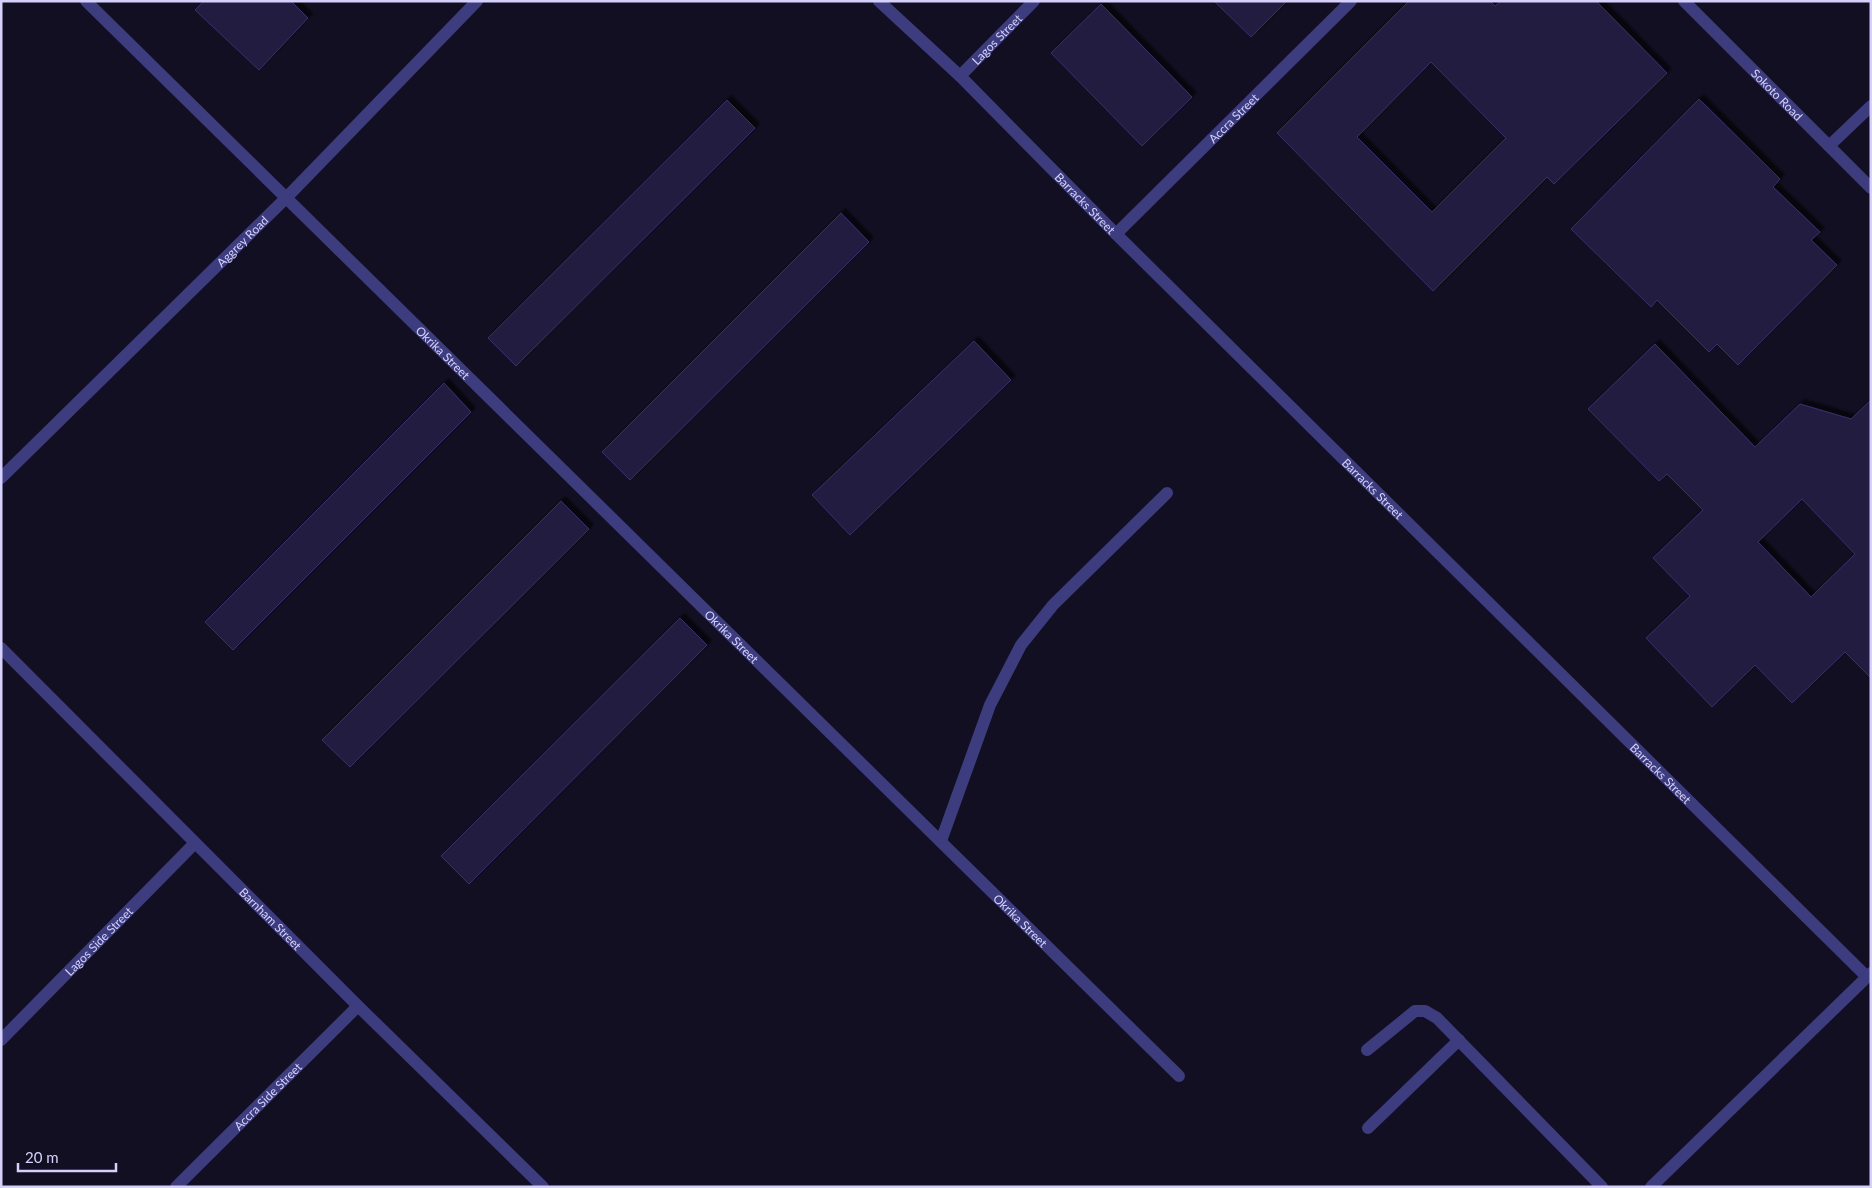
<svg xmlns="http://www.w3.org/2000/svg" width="1872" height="1188" font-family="Lato,sans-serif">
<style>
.building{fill:#221c41;stroke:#3a2f6c;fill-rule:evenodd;filter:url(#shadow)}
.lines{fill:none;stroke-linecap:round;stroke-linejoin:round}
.service{stroke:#3d3c7e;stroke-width:12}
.minor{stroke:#3d3c7e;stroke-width:12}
.tertiary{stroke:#3d3c7e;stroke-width:12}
.labels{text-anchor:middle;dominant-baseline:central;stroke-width:4;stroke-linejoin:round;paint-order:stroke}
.street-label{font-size:12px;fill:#d5d1fc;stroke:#110f21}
</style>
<defs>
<filter id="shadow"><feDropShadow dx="4.5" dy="-4.5" stdDeviation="1" flood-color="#0009"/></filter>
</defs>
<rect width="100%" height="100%" fill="#110f21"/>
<g class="building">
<polygon points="204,1 291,1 308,18 259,70 195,10"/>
<polygon points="1214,1 1287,1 1251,37"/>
<path d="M1409,1H1490L1495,6L1501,1H1596L1667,73L1554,184L1547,177L1433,291L1277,133ZM1431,62L1506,138L1432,212L1357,137Z"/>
<polygon points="1101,4 1192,97 1142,146 1051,53"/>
<polygon points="1699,99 1780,179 1773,187 1820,232 1811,240 1837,265 1738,365 1717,344 1709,352 1657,300 1651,307 1571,229"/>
<polygon points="727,100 755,128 516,366 488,338"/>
<polygon points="841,213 869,242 630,480 602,452"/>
<polygon points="974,341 1011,380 850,535 812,495"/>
<path d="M1655,344L1755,447L1800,404L1851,419L1871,400V678L1845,652L1792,703L1755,665L1712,707L1646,638L1690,596L1653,558L1703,510L1667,474L1659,481L1588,409ZM1802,499L1855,554L1811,597L1758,542Z"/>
<polygon points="444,383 471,412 233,650 205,622"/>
<polygon points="561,501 589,529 350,767 322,740"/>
<polygon points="680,618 707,645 469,884 441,856"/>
</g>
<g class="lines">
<g class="service">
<polyline points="941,841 990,705 1021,645 1053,605 1167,493"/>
<polyline points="1367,1050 1415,1011 1425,1011 1437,1018 1602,1187"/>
<polyline points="1368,1128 1459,1040"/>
</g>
<g class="minor">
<path id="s1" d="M86,1L1179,1076"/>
<path id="s2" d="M879,1L960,76L1116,234L1867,977"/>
<path id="s3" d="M960,76L1034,1"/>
<polyline points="1829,146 1871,106"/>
<path id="s4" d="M1116,234L1351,1"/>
<path id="s5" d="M1,648L358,1006L543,1187"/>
<path id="s6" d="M1,1040L195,843"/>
<path id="s7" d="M176,1187L358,1006"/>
<polyline points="1651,1187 1871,973"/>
</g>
<g class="tertiary">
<path id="s8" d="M1684,1L1871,188"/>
<path id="s9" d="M1,478L286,198L477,1"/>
</g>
</g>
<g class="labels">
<g class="street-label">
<text stroke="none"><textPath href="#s3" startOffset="52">Lagos Street</textPath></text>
<text stroke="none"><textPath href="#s8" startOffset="132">Sokoto Road</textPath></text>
<text stroke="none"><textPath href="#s4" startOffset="165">Accra Street</textPath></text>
<text stroke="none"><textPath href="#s2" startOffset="289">Barracks Street</textPath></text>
<text stroke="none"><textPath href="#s9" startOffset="338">Aggrey Road</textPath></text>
<text stroke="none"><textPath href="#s1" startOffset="501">Okrika Street</textPath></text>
<text stroke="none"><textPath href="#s2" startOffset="694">Barracks Street</textPath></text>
<text stroke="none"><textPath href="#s1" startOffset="906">Okrika Street</textPath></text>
<text stroke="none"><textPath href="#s2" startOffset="1099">Barracks Street</textPath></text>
<text stroke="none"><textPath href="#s5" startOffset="382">Barnham Street</textPath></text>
<text stroke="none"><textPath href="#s1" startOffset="1311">Okrika Street</textPath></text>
<text stroke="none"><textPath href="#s6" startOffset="139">Lagos Side Street</textPath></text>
<text stroke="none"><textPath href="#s7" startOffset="129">Accra Side Street</textPath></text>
</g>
</g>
<rect width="1872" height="1188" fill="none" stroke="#d5d1fc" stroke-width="5"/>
<path d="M18 1163v8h98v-8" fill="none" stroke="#d5d1fc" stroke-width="2.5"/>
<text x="25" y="1163" font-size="15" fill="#d5d1fc" stroke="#110f21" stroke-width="4" paint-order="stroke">20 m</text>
</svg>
